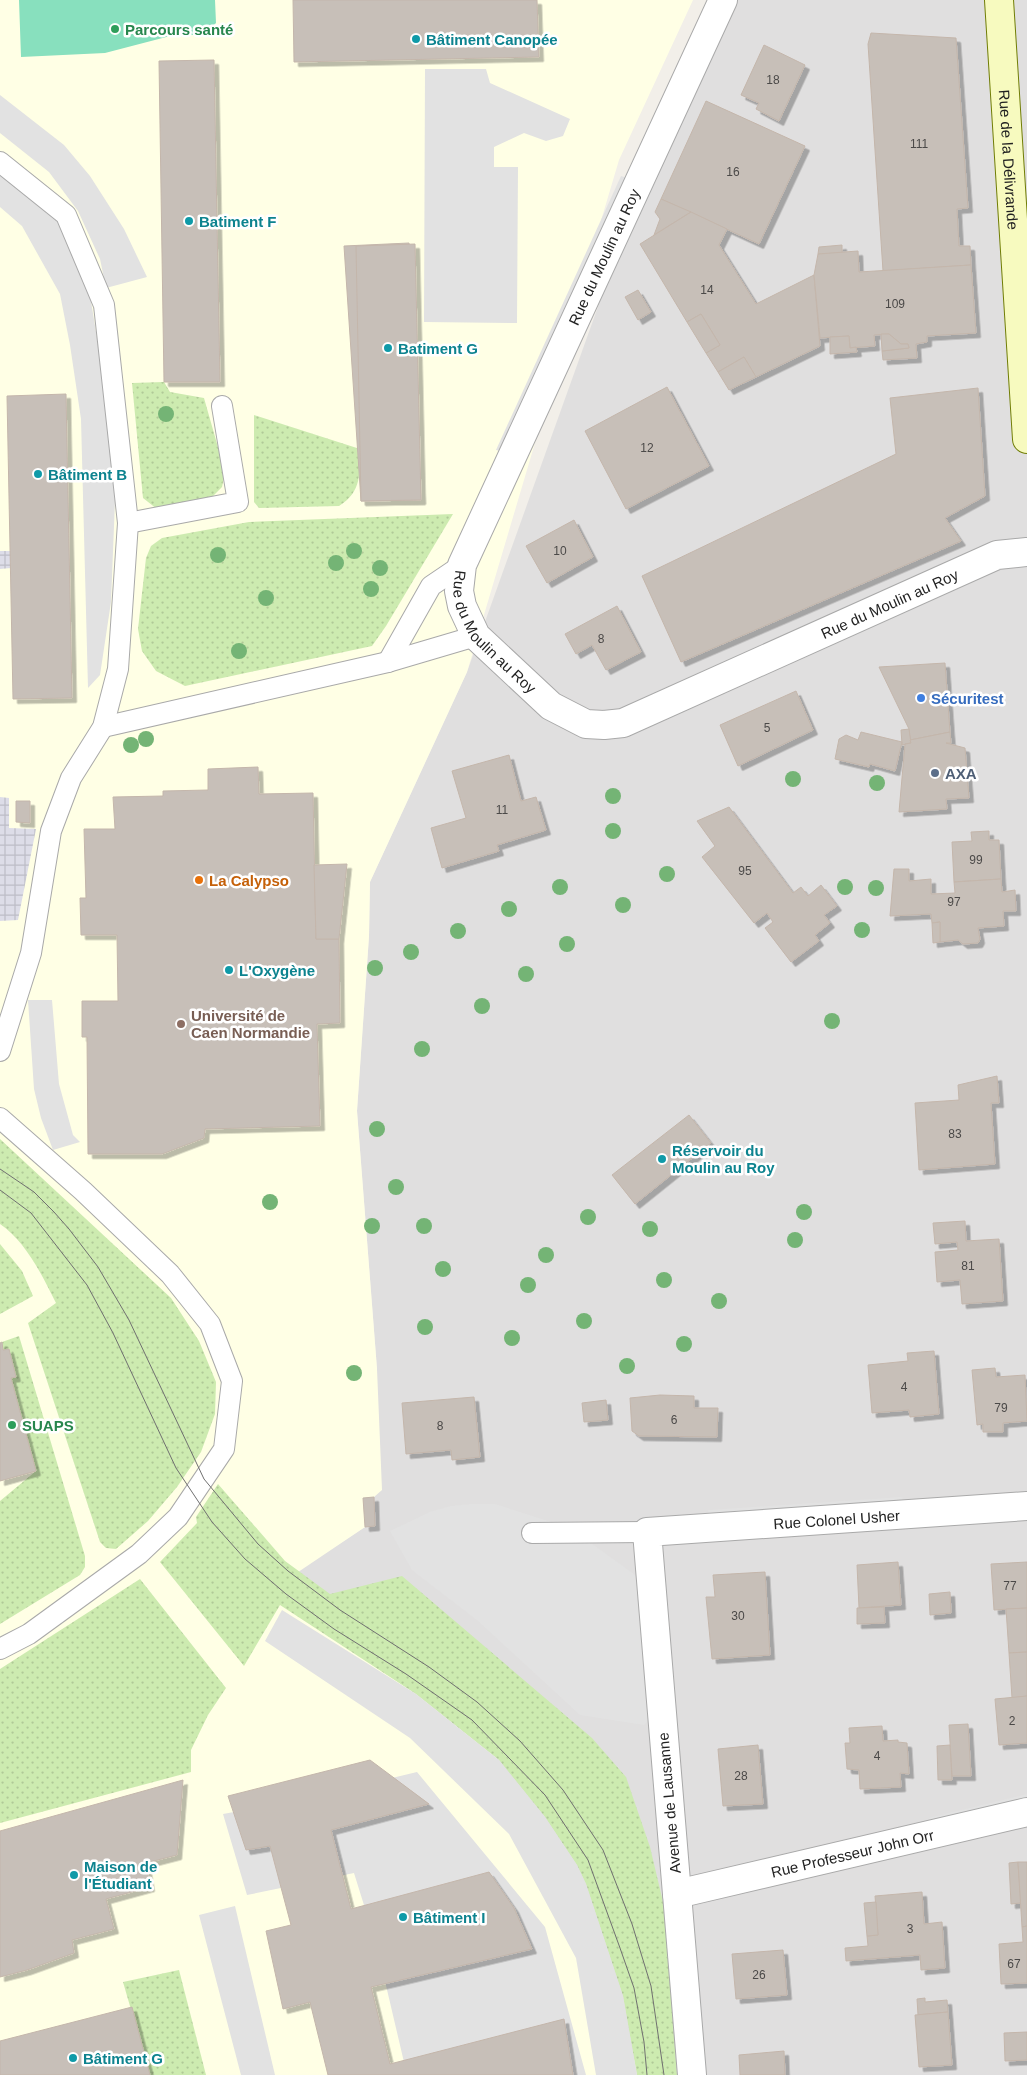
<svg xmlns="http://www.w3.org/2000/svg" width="1027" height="2075" font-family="Arial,sans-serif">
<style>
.residential{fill:#e0dfdf}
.education{fill:#ffffe5}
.grass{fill:url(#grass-dots)}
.pitch{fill:#88e0be}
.parking{fill:#e2e2e2}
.plaza{fill:url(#plaza-grid)}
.building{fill:#c7bfb8;stroke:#c4b6ab;filter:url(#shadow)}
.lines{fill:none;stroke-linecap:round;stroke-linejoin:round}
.service-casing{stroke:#a9a9a9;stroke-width:22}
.minor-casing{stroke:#a9a9a9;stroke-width:30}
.secondary-casing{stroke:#707d05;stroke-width:30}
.service{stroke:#fff;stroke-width:20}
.minor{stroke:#fff;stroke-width:28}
.secondary{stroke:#f7fabf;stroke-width:28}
.tram{stroke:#707070;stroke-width:1}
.tree{fill:#74b475}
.leisure-dot{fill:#2e9e5b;stroke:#fff;stroke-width:2}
.culture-dot{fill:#0f9aa8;stroke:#fff;stroke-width:2}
.shop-dot{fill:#3f7fe0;stroke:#fff;stroke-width:2}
.service-dot{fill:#5c6f8a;stroke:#fff;stroke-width:2}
.food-dot{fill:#e8710a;stroke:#fff;stroke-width:2}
.education-dot{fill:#8d6e63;stroke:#fff;stroke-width:2}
.labels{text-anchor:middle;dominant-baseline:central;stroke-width:5;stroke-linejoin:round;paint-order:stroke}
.number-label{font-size:12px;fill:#4b4948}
.leisure-label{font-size:15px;font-weight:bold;fill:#27864d;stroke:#fff;text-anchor:start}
.culture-label{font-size:15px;font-weight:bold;fill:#0d838f;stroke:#fff;text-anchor:start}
.street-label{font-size:15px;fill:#222;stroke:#fff}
.shop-label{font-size:15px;font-weight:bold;fill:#366cbe;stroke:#fff;text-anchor:start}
.service-label{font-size:15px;font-weight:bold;fill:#4e5e75;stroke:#fff;text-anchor:start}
.food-label{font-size:15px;font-weight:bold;fill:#c56008;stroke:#fff;text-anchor:start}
.education-label{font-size:15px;font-weight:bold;fill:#785e54;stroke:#fff;text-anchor:start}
</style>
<defs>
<pattern id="grass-dots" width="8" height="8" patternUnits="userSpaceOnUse" patternTransform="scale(1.25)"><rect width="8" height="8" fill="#cdebb0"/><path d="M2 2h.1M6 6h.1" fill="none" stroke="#b0c997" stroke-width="1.8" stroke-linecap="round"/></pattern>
<pattern id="plaza-grid" width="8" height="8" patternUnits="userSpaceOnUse" patternTransform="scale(1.25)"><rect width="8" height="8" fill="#dddde8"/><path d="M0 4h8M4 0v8" fill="none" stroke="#bdbdc7"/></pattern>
<filter id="shadow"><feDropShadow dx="4.5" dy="4.5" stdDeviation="0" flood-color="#0004"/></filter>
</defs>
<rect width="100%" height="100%" fill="#f2efe9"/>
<polygon class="residential" points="708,0 1027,0 1027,2075 637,2075 636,2062 266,1592 365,1527 363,1498 377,1369 357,1111 369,936 370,882 467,672"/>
<polygon class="education" points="0,0 693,0 619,160 467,672 370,882 369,936 357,1111 377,1369 382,1490 374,1497 363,1498 365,1527 267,1593 416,1694 499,1760 637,2075 0,2075"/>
<g class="grass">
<polygon points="164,382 170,392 204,398 225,472 222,487 212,497 157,509 143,498 132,383"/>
<path d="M254,415L360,449C360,472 362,492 339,506L259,508L254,502Z"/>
<polygon points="453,514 386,626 372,646 185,686 156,671 142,651 138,629 146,558 151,546 162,538 249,522"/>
<path d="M0,1139L171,1298L199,1341L216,1382L215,1414L201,1452L177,1487L148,1521L116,1549L106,1548L100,1542L28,1323L56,1303C42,1275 26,1242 0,1224Z"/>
<polygon points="0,1244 22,1271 33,1296 0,1314"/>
<polygon points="19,1336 85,1556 85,1567 80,1575 0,1624 0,1501 36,1471 11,1378 16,1377 9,1349 3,1350 2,1342"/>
<polygon points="218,1484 285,1561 330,1594 402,1576 592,1738 626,1777 650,1847 664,1906 677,2075 637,2075 623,1996 586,1884 577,1865 545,1817 499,1760 416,1694 280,1605 244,1666 160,1562 197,1523 196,1517"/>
<polygon points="140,1579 226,1688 208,1715 191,1750 191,1772 0,1823 0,1669"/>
<polygon points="179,1970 206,2075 150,2075 123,1982"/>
</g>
<polygon class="pitch" points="19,0 215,0 216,23 203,35 174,35 105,53 21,57"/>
<g class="parking">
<polygon points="425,69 486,69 490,83 570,119 563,136 546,141 524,133 494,147 494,167 518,167 517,323 424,322"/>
<polygon points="0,95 64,145 90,176 124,229 147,277 106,288 100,259 78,211 49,172 0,133"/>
<polygon points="0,163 63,224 90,295 109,412 115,501 111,602 100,675 88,688 81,419 70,345 60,294 22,226 0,207"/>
<polygon points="621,176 637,181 509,453 496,450"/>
<polygon points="28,1000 52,1000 59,1084 73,1135 80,1142 53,1150 41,1118 34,1089"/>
<polygon points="902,1497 904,1508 709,1523 708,1510"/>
<polygon points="472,1504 495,1504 548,1521 588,1541 642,1580 651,1718 644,1725 580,1715 477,1620 412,1570 390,1531 430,1512 451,1506"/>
<polygon points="282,1610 416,1694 499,1760 545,1817 577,1865 586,1884 623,1996 637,2075 596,2075 576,1958 509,1834 410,1738 265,1641"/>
<polygon points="417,1772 545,1927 586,2075 407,2075 377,1947 354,1873 247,1895 223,1814 300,1800"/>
<polygon points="1027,1794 1027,1808 931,1829 929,1818"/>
<polygon points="235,1906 275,2075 241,2075 199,1915"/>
</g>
<g class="plaza">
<polygon points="0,551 11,551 11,568 0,569"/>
<polygon points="0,797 9,798 9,828 36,829 18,920 0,921"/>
</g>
<g class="building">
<polygon points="293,0 537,0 539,57 294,62"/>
<polygon points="871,33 956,38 968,208 957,209 959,246 970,246 971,265 883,271 868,44"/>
<polygon points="764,45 805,65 779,121 756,109 759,103 741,95"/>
<polygon points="214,60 220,382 164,382 159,61"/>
<polygon points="706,101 805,146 759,244 661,199"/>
<polygon points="661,199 691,212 654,235 660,219 655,212"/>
<polygon points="691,212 727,229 719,245 756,304 814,275 820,346 756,377 744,357 718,372 706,353 720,345 701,314 687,322 640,244"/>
<polygon points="409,243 421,500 361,501 344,246"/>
<polygon points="415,244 421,500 361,501 356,246"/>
<polygon points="842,245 842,253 818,254 819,247"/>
<polygon points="858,251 859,272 971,265 976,333 927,336 927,342 916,344 917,358 883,360 882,351 909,348 908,344 901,344 889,334 874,335 875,346 850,348 849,336 820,338 814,275 818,254"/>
<polygon points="638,290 651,312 638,320 625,297"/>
<polygon points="701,314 720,345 706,353 687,322"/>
<polygon points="881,334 889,334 901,344 908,344 909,348 882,351"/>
<polygon points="849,336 850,348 856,347 857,352 830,354 830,337"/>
<polygon points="744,357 756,377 729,390 718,372"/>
<polygon points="667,387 709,466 626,509 585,431"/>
<polygon points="978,388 985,496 945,518 961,541 681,662 642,576 896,454 890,398"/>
<polygon points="66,394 72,698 13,699 7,396"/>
<polygon points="574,520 593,557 547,583 526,546"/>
<polygon points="617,606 641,652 606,670 592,645 576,654 565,634"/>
<polygon points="945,663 950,732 910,740 909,729 879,667"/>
<polygon points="796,691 813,730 738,766 720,725"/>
<polygon points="909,729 911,743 902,745 901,730"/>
<polygon points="861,732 902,742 895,771 870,764 869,767 835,759 839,739 846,735 858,740"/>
<polygon points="950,732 951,743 946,743 965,748 969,798 946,799 947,809 899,812 905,744 911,743 910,740"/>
<polygon points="509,755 521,801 536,797 546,830 497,845 499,851 442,868 431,828 466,818 452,771"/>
<polygon points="258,767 259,794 313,793 316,939 339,939 340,1023 317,1024 320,1126 205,1129 204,1138 162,1154 88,1154 87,1037 82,1037 82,1001 118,1001 117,935 81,935 80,898 86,898 84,829 115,829 113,797 163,796 163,791 208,790 208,769"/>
<polygon points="16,801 30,801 30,823 16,822"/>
<polygon points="729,807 793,893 801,887 808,896 821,885 837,906 824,915 830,923 815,935 819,941 791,962 765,928 773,922 767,913 754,923 702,857 715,846 697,821"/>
<polygon points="989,831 989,840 999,840 1001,879 954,882 952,842 972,841 971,832"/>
<polygon points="347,864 339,939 316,939 314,865"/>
<polygon points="894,869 909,869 909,881 931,879 931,894 955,893 954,882 1001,879 1002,892 1015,890 1016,911 1003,911 1004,926 978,928 980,939 978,943 963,944 958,940 940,942 940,922 932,923 931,914 890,916"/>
<polygon points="940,922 940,942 933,943 932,923"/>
<polygon points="997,1076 999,1103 991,1103 995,1164 919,1170 915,1103 959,1100 958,1085"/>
<polygon points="689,1115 711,1143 635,1204 612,1175"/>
<polygon points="965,1221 966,1241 999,1239 1003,1301 962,1304 960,1280 937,1282 935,1252 958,1250 957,1242 935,1244 933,1223"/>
<polygon points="2,1342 3,1350 9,1349 16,1377 11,1378 36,1471 0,1481 0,1343"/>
<polygon points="934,1351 939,1414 910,1417 909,1410 872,1413 868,1365 908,1361 907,1353"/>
<polygon points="995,1368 996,1377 1025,1375 1027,1421 1003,1423 1003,1432 983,1432 983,1424 977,1425 972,1370"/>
<polygon points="660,1395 694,1396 694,1408 718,1408 717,1437 639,1436 632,1431 630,1398"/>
<polygon points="474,1397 480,1457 452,1460 451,1450 406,1454 402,1403"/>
<polygon points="606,1400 608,1420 584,1422 582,1403"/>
<polygon points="374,1497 375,1526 365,1527 363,1498"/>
<polygon points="898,1562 901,1605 859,1608 857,1565"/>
<polygon points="1027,1562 1027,1608 994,1610 991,1564"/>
<polygon points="765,1572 770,1655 712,1659 706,1597 715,1597 713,1575"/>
<polygon points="950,1592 951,1613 930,1615 929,1594"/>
<polygon points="884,1607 885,1623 857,1624 857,1608"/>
<polygon points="1027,1608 1027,1652 1009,1653 1006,1609"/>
<polygon points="1027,1652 1027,1696 1012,1698 1009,1653"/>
<polygon points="1027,1696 1027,1743 999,1745 995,1699"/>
<polygon points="968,1724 971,1776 952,1776 949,1725"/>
<polygon points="882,1726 883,1741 898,1740 898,1742 907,1743 909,1774 900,1773 901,1787 860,1789 859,1770 847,1769 845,1743 850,1743 849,1728"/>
<polygon points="758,1745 763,1804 723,1806 718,1749"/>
<polygon points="950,1745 952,1780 938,1780 937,1746"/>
<polygon points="370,1760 429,1804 331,1830 351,1909 489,1872 514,1908 532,1949 371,1987 390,2064 564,2019 573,2075 328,2075 310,2002 283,2009 266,1931 291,1925 270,1846 246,1850 228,1796"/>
<polygon points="183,1780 177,1855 146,1863 150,1887 106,1899 114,1929 72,1940 74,1953 27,1970 0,1977 0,1831"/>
<polygon points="1018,1862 1021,1903 1011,1904 1009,1863"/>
<polygon points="1018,1862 1027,1862 1027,1926 1022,1927"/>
<polygon points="922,1892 924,1924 942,1922 945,1968 921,1970 920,1955 846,1961 845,1948 868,1946 867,1936 878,1935 875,1896"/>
<polygon points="876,1902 878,1935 867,1936 864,1903"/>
<polygon points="1027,1926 1027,1983 1001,1984 999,1944 1023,1942 1022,1927"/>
<polygon points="783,1950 787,1995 736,1999 732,1954"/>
<polygon points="925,1998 925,2002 947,2000 948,2012 918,2015 917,1999"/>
<polygon points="132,2007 150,2075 0,2075 0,2041"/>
<polygon points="948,2012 952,2065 919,2067 915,2015"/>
<polygon points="1027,2032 1027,2060 1005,2061 1004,2033"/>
<polygon points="784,2051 785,2075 740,2075 739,2055"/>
</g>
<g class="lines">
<g class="service-casing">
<g id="service">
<polyline points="0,162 66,215 104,305 128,523 118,669 103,727 71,778 51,831 31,953 0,1051"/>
<polyline points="128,523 238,502 222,406"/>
<polyline points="388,662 431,586 462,565"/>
<polyline points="103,727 388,662 476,636"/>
<polyline points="0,1118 83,1191 170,1274 210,1324 232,1381 224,1449 178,1517 139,1554 29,1634 0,1649"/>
<polyline points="532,1533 647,1532"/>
</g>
</g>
<g class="minor-casing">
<g id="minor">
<path id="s1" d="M723,0L462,565L459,591L462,606L476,636L551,706L586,724L604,725L623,723L997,555L1027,552"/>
<path id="s2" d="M677,1894L1027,1812"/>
<path id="s3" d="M692,2075L647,1532L1027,1506"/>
</g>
</g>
<g class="secondary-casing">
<g id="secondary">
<path id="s4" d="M999,0L1027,439"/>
</g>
</g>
<use href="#service" class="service"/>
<use href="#minor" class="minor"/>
<use href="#secondary" class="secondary"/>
<g class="tram">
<polyline points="0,1169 34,1192 54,1212 69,1229 98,1267 129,1320 204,1479 258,1544 288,1571 340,1610 429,1667 477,1702 520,1741 563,1790 603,1850 632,1924 651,1986 664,2075"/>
<polyline points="0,1190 31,1213 87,1285 113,1333 176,1468 212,1522 245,1559 286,1594 334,1629 406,1674 472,1720 545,1795 588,1860 620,1948 634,1988 644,2042 647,2075"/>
</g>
</g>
<g class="tree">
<circle cx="166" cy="414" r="8"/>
<circle cx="354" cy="551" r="8"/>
<circle cx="218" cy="555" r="8"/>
<circle cx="336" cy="563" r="8"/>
<circle cx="380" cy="568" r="8"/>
<circle cx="371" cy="589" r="8"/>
<circle cx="266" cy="598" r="8"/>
<circle cx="239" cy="651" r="8"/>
<circle cx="146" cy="739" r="8"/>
<circle cx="131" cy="745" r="8"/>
<circle cx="793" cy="779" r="8"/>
<circle cx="877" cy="783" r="8"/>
<circle cx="613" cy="796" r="8"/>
<circle cx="613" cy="831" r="8"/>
<circle cx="667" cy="874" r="8"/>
<circle cx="560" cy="887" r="8"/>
<circle cx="845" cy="887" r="8"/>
<circle cx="876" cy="888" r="8"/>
<circle cx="623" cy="905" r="8"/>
<circle cx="509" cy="909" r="8"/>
<circle cx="862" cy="930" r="8"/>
<circle cx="458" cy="931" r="8"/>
<circle cx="567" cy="944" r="8"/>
<circle cx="411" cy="952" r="8"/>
<circle cx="375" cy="968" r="8"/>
<circle cx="526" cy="974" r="8"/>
<circle cx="482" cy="1006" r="8"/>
<circle cx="832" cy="1021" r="8"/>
<circle cx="422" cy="1049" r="8"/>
<circle cx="377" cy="1129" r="8"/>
<circle cx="396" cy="1187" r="8"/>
<circle cx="270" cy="1202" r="8"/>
<circle cx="804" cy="1212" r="8"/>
<circle cx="588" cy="1217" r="8"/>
<circle cx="372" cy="1226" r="8"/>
<circle cx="424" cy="1226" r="8"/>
<circle cx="650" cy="1229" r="8"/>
<circle cx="795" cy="1240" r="8"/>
<circle cx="546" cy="1255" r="8"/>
<circle cx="443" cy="1269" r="8"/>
<circle cx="664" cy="1280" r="8"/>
<circle cx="528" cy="1285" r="8"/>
<circle cx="719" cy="1301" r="8"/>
<circle cx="584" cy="1321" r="8"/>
<circle cx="425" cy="1327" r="8"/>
<circle cx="512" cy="1338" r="8"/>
<circle cx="684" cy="1344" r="8"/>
<circle cx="627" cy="1366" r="8"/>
<circle cx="354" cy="1373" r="8"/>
</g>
<g class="leisure-dot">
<circle cx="115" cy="29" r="5"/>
<circle cx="12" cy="1425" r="5"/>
</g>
<g class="culture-dot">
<circle cx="416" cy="39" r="5"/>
<circle cx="189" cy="221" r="5"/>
<circle cx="388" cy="348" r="5"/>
<circle cx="38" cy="474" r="5"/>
<circle cx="229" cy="970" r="5"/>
<circle cx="662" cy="1159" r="5"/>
<circle cx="74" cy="1875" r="5"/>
<circle cx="403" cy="1917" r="5"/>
<circle cx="73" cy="2058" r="5"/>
</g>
<circle class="shop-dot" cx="921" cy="698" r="5"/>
<circle class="service-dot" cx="935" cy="773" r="5"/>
<circle class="food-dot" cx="199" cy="880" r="5"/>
<circle class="education-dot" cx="181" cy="1024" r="5"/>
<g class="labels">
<g class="number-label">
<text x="773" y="80">18</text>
<text x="919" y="144">111</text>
<text x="733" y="172">16</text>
<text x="707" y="290">14</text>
<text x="895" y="304">109</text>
<text x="647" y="448">12</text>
<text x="560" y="551">10</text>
<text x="601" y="639">8</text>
<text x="767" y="728">5</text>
<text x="502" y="810">11</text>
<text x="976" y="860">99</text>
<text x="745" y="871">95</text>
<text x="954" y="902">97</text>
<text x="955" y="1134">83</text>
<text x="968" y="1266">81</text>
<text x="904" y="1387">4</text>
<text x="1001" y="1408">79</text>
<text x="674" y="1420">6</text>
<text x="440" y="1426">8</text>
<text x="1010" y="1586">77</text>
<text x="738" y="1616">30</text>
<text x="1012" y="1721">2</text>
<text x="877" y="1756">4</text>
<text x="741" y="1776">28</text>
<text x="910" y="1929">3</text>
<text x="1014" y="1964">67</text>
<text x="759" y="1975">26</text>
</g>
<g class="leisure-label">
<text x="125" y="29">Parcours santé</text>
<text x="22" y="1425">SUAPS</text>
</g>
<g class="culture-label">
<text x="426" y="39">Bâtiment Canopée</text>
<text x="199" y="221">Batiment F</text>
<text x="398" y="348">Batiment G</text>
<text x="48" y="474">Bâtiment B</text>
<text x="239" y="970">L'Oxygène</text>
<text x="672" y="1150">Réservoir du<tspan x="672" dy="17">Moulin au Roy</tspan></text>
<text x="84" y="1866">Maison de<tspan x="84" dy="17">l'Étudiant</tspan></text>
<text x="413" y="1917">Bâtiment I</text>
<text x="83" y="2058">Bâtiment G</text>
</g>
<g class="street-label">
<text stroke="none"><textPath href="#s4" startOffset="160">Rue de la Délivrande</textPath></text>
<text transform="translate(604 257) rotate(-65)">Rue du Moulin au Roy</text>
<text stroke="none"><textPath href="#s1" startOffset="1168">Rue du Moulin au Roy</textPath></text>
<text stroke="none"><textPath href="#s1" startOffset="702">Rue du Moulin au Roy</textPath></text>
<text stroke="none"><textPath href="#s3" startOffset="735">Rue Colonel Usher</textPath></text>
<text transform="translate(669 1803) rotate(-95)">Avenue de Lausanne</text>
<text stroke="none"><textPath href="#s2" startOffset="180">Rue Professeur John Orr</textPath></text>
</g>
<g class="shop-label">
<text x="931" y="698">Sécuritest</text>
</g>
<g class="service-label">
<text x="945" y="773">AXA</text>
</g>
<g class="food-label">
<text x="209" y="880">La Calypso</text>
</g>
<g class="education-label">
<text x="191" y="1015">Université de<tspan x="191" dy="17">Caen Normandie</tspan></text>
</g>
</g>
</svg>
